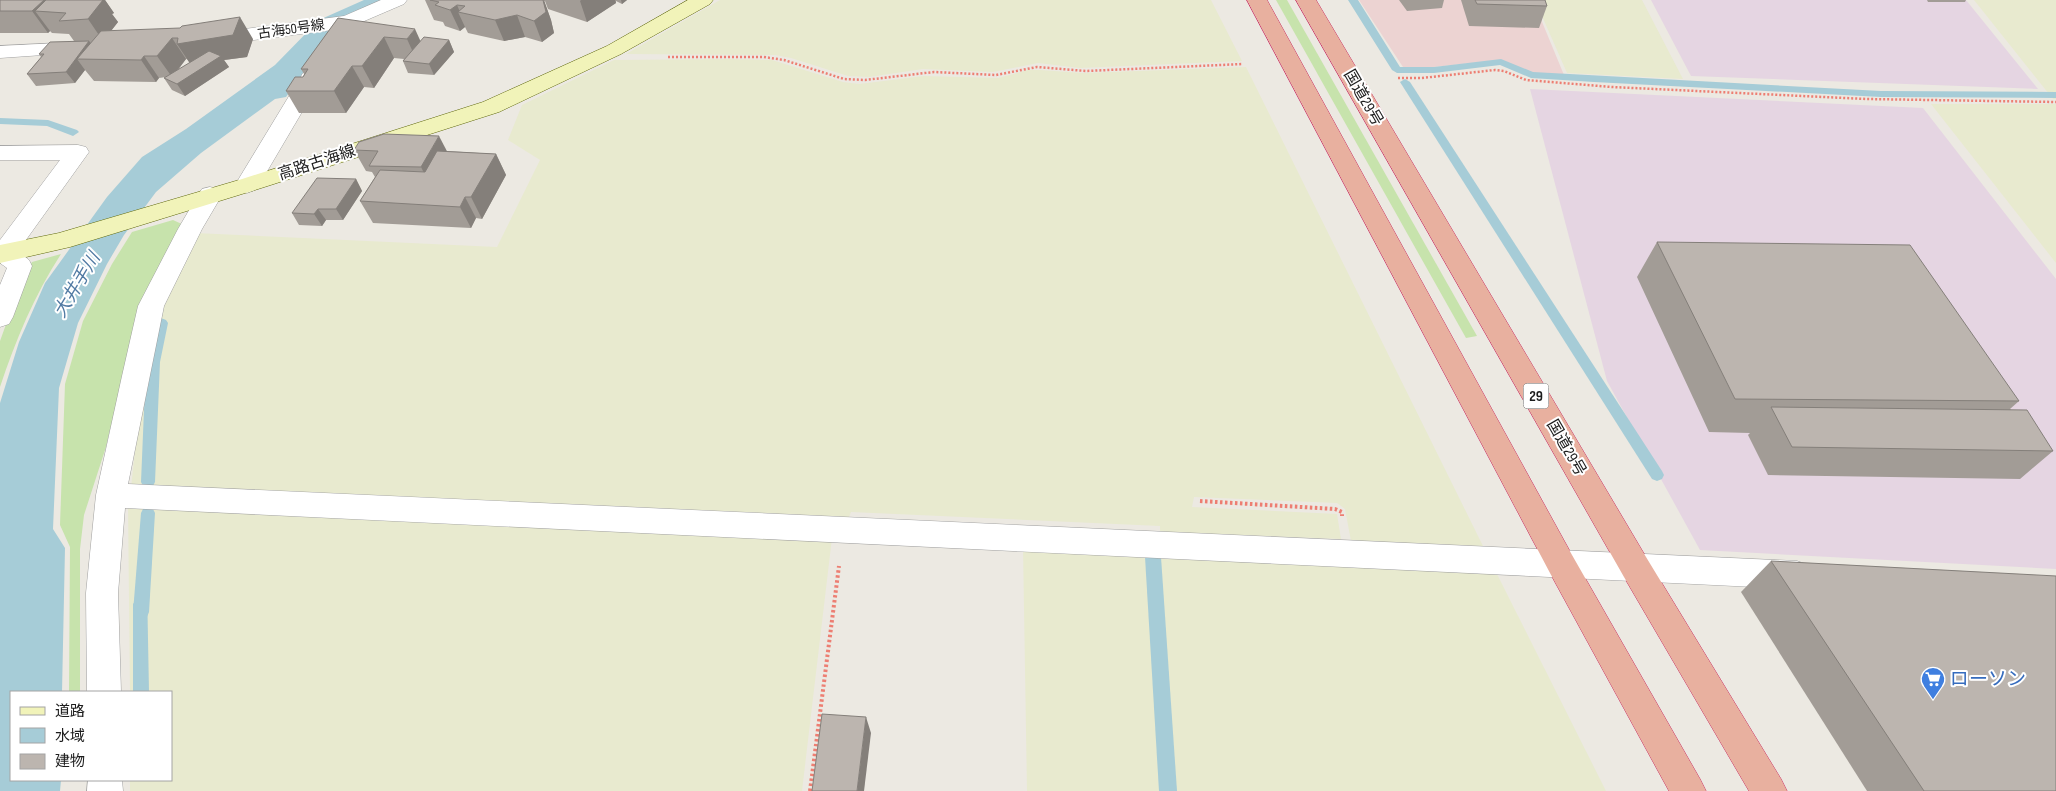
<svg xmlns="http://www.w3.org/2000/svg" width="2056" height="791" font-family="'Sofia Sans Condensed','Noto Sans JP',sans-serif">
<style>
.commercial{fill:#ecd3d2}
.industrial{fill:#e5d5e2}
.farmland{fill:#e8eacf}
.grass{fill:#c7e3ac}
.water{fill:#a6ccd7}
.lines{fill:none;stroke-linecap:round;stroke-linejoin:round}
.stream{fill:#a6ccd7;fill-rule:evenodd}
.minor-casing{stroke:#a0a0a0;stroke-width:1}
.secondary-casing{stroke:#5f680d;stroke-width:1}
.trunk-casing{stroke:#c83266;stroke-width:1}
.path-far1{stroke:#ed7e72;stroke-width:2.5;stroke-dasharray:2 2;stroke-linecap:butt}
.path{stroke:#ed7e72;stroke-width:4;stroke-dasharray:2.5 2.5;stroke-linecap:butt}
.minor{fill:#fff;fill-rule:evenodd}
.secondary{fill:#f1f3b9;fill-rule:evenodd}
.trunk{fill:#e8b09f;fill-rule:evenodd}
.wall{fill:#a29c96;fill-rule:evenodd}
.shaded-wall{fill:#847f7a}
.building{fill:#bcb5af;stroke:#847f7a}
.labels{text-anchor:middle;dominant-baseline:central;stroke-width:4;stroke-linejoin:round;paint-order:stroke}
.far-street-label{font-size:14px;fill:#1c1c1c;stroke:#fff}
.shield{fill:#fff;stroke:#606060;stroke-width:1}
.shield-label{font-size:15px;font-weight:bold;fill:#1c1c1c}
.street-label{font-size:16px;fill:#1c1c1c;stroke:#fff}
.water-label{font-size:18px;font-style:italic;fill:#517aa3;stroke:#fff}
.near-shop-label{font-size:19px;fill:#366cbe;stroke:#fff;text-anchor:start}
</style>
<rect width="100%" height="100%" fill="#ece9e2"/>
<polygon class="commercial" points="1359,0 1533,0 1564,75 1532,73 1500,60 1434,67 1403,67"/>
<g class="industrial">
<polygon points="1651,0 1966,0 2038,89 1691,76"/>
<polygon points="1530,89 1923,108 2056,279 2056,569 1700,550 1607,381"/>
</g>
<g class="farmland">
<polygon points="720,0 1211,0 1242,61 1080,68 1038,63 993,72 923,69 869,77 848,76 791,58 775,55 626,54"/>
<polygon points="1535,0 1642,0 1683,79 1567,73"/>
<polygon points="1974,0 2056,0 2056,99 2053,99"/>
<polygon points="728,59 772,60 843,82 859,84 924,76 998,78 1028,70 1040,70 1083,73 1246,67 1483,546 1351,541 1345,509 1337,503 1194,497 1192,507 1337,514 1341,539 1160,532 1160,526 851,512 849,517 544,503 542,507 131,488 142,384 161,307 195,233 497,247 540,160 508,140 522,105 614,60"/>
<polygon points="1931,104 2056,104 2056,263"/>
<polygon points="128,504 832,538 802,791 130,791 130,780 171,780 171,692 130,692"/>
<polygon points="1023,547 1494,568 1606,791 1027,791"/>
</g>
<g class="grass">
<polygon points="1276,0 1287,0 1477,336 1466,338"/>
<polygon points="173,220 184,225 124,371 106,447 84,515 80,549 80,692 69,692 70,547 60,525 65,384 83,321 112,264 132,232"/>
<path d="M61,254C34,296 16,339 0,387V341L22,280L32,262Z"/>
</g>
<g class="water">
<polygon points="364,0 387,0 344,18 286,97 275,99 201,153 156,192 124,235 107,264 78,323 59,388 53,529 65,548 62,692 11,692 11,780 61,780 60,791 0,791 0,403 19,342 45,283 107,197 142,157 186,129 275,65 319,20"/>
<polygon points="147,586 149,692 133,692 133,604"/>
</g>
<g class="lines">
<g class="stream">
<polygon points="1348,0 1358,0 1400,67 1434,67 1501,59 1533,72 1881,91 2056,92 2056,98 1881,97 1594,82 1531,78 1500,65 1434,73 1397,73 1392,70"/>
<polygon points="1405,79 1410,82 1662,471 1664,475 1662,479 1657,481 1652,479 1400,82"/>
<polygon points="0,118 48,120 77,130 79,132 73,136 47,126 0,124"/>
<polygon points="161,318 166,320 168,323 160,362 155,482 153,486 148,488 143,486 141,482 146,362 154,323 156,320"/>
<polygon points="148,507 153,509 155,513 149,612 147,617 141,619 135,617 133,612 141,513 143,509"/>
<polygon points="1153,550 1158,552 1161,557 1177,791 1159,791 1145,557 1148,552"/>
</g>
<g class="minor-casing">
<g id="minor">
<polygon points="381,0 407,0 404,4 348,28 214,45 207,43 204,39 207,35 214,33 344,16"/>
<polygon points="79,42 86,44 89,48 86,52 0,58 0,46"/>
<polygon points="314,67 321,69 325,73 259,185 255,190 247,193 239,190 235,185 303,73 307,69"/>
<polygon points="78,145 86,147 89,152 18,251 29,260 32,266 13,317 9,324 0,327 0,285 7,268 0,263 0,240 60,160 0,160 0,146"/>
<polygon points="210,187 218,189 222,195 202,229 164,306 128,484 1797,561 1808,565 1813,575 1808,585 1797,589 125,508 118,593 121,692 87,692 86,593 96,495 122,376 138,306 178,229 198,195 202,189"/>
<polygon points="88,780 122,780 123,791 87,791"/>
</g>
</g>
<g class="secondary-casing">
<polygon id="secondary" points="688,0 713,0 710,4 621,54 499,112 255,190 70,247 0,263 0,245 59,233 239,180 483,102 607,46"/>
</g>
<g class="trunk-casing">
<g id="trunk">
<polygon points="1247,0 1267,0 1572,555 1700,779 1706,791 1669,791 1550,573"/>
<polygon points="1296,0 1316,0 1646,557 1781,779 1787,791 1749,791 1624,577"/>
</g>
</g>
<g class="path-far1">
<polyline points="668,57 764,57 784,60 844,79 865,80 934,72 996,75 1037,67 1086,71 1243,64"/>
<polyline points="1398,78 1422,78 1495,70 1504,71 1526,80 1612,87 1866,99 2056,102"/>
</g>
<g class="path">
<polyline points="1200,501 1335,509 1342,512 1342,516"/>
<polyline points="810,791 839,566"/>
</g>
<use href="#minor" class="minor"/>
<use href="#secondary" class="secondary"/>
<use href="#trunk" class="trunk"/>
</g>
<g class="wall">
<path d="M0,0H105L114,13L112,14L118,22L111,31L253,39L247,57L224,60L229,67L185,96L172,90L164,78L166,77L159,78L156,82L94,81L85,70L75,83L36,86L27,74L41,57L39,54L74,41L69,34L52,33L50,31L48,33H0ZM186,59H187L190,63L178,70Z"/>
<polygon points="425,0 627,0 622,4 616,1 616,3 587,22 548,9 545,1 544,1 551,20 554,33 542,42 525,37 504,41 468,33 465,27 460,31 445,26 443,22 434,20"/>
<polygon points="1399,0 1444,0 1442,8 1407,11"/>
<polygon points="1461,0 1545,0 1547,6 1539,28 1469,26"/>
<polygon points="1927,0 1966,0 1965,2 1928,2"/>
<polygon points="338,18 421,41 449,40 454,52 434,75 408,73 403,61 404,59 394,58 374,88 364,87 346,113 299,113 286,91 303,77 304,74 301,69"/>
<polygon points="354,150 447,151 496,154 506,175 482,219 476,218 471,228 373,223 360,201 375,177 372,172 366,171"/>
<polygon points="356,179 362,191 343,220 326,220 322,226 299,225 292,213"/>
<polygon points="1657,242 2019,401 2010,409 2053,451 2020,479 1768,475 1748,435 1750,433 1709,432 1637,277"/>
<polygon points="1771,561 2056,791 1867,791 1741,592"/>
</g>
<g class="shaded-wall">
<polygon points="44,0 61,0 66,13 35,11 50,31 48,33 32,11"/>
<polygon points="90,0 105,0 114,13 112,14 118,22 103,41 88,19"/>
<polygon points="544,0 551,20 554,33 542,42 534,21"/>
<polygon points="581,0 615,0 616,3 587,22 580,1"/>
<polygon points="621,0 627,0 622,4"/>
<polygon points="457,5 460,12 458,12 465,27 460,31 450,10"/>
<polygon points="517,15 525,37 504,41 495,20"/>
<polygon points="240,17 253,39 247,57 224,60 229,67 185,96 177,84 191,65 177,44"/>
<polygon points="415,29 425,51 417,61 407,39"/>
<polygon points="384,37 394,58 374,88 362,66"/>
<polygon points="172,38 186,59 172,77 157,56"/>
<polygon points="449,40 454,52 434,75 429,64"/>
<polygon points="89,41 98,52 77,59 85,70 75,83 66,72"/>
<polygon points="144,56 159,78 156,82 141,60"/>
<polygon points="352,66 364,87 346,113 334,91"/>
<polygon points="439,136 450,157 432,189 421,167"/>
<polygon points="496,154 506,175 482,219 471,197"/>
<polygon points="356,179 362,191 343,220 336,209"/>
<polygon points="465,197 476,218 471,228 460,207"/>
<polygon points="318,209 326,220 322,226 314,214"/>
<polygon points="866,717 871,733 864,791 857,791"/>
</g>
<g class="building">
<polygon points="0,0 44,0 32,11 0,11"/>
<polygon points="46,0 103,0 88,19 59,21 66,13 35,11"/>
<polygon points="430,0 543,0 546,12 534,21 517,15 495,20 458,12 465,6 457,5 450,10 435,5 439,2"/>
<polygon points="1475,0 1545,0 1547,6 1477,4"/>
<polygon points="240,17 233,35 177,44 178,38 172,38 157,56 144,56 141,60 77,59 101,31 180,28 182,26"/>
<polygon points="338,18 415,29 407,39 384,37 362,66 352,66 334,91 286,91 295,77 303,77 308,69 301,69"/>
<polygon points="424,37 449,40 429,64 403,61"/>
<polygon points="89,41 66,72 27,74 44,54 39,54 50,42"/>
<polygon points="209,51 221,56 177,84 164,78"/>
<polygon points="384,134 439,136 421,167 369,166 378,151 354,150 359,142"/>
<polygon points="437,151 496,154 471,197 465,197 460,207 360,201 380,170 425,172"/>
<polygon points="317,178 356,179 336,209 318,209 314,214 292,213"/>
<polygon points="1657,242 1910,245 2019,401 1735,399"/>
<polygon points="1771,407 2027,410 2053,451 1792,447"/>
<polygon points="1771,561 2056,576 2056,791 1924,791"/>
<polygon points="822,714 866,717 857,791 812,791"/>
</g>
<defs>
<g id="supermarket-pin" transform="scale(1.25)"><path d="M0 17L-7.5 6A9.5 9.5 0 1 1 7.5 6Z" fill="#3f7fe0" stroke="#fff"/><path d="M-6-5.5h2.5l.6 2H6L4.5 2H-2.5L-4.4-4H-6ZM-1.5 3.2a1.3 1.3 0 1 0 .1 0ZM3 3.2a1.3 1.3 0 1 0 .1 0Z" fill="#fff"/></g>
</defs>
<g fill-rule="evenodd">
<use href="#supermarket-pin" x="1933" y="679"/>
</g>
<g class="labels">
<g class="far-street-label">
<text transform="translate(291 29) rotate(-8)">古海50号線</text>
</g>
<rect class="shield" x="1523.5" y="383.5" width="25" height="25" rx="4"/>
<g class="shield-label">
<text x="1536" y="396">29</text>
</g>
<g class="street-label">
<text transform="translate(1363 98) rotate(60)">国道29号</text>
<text transform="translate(317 163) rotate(-18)">高路古海線</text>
<text transform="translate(1566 448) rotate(60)">国道29号</text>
</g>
<g class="water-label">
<text transform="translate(77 285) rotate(-59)">大井手川</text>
</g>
<g class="near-shop-label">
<text x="1950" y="679">ローソン</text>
</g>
</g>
<rect x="10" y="691" width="162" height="90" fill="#ffffff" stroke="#a4a4a4"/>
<rect x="20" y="707" width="25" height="8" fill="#f1f3b9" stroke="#a4a4a4"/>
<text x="55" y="716" font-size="15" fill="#1c1c1c">道路</text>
<rect x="20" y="728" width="25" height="15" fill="#a6ccd7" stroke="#a4a4a4"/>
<text x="55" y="741" font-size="15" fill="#1c1c1c">水域</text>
<rect x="20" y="754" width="25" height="15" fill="#bcb5af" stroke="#a4a4a4"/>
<text x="55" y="766" font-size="15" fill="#1c1c1c">建物</text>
</svg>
